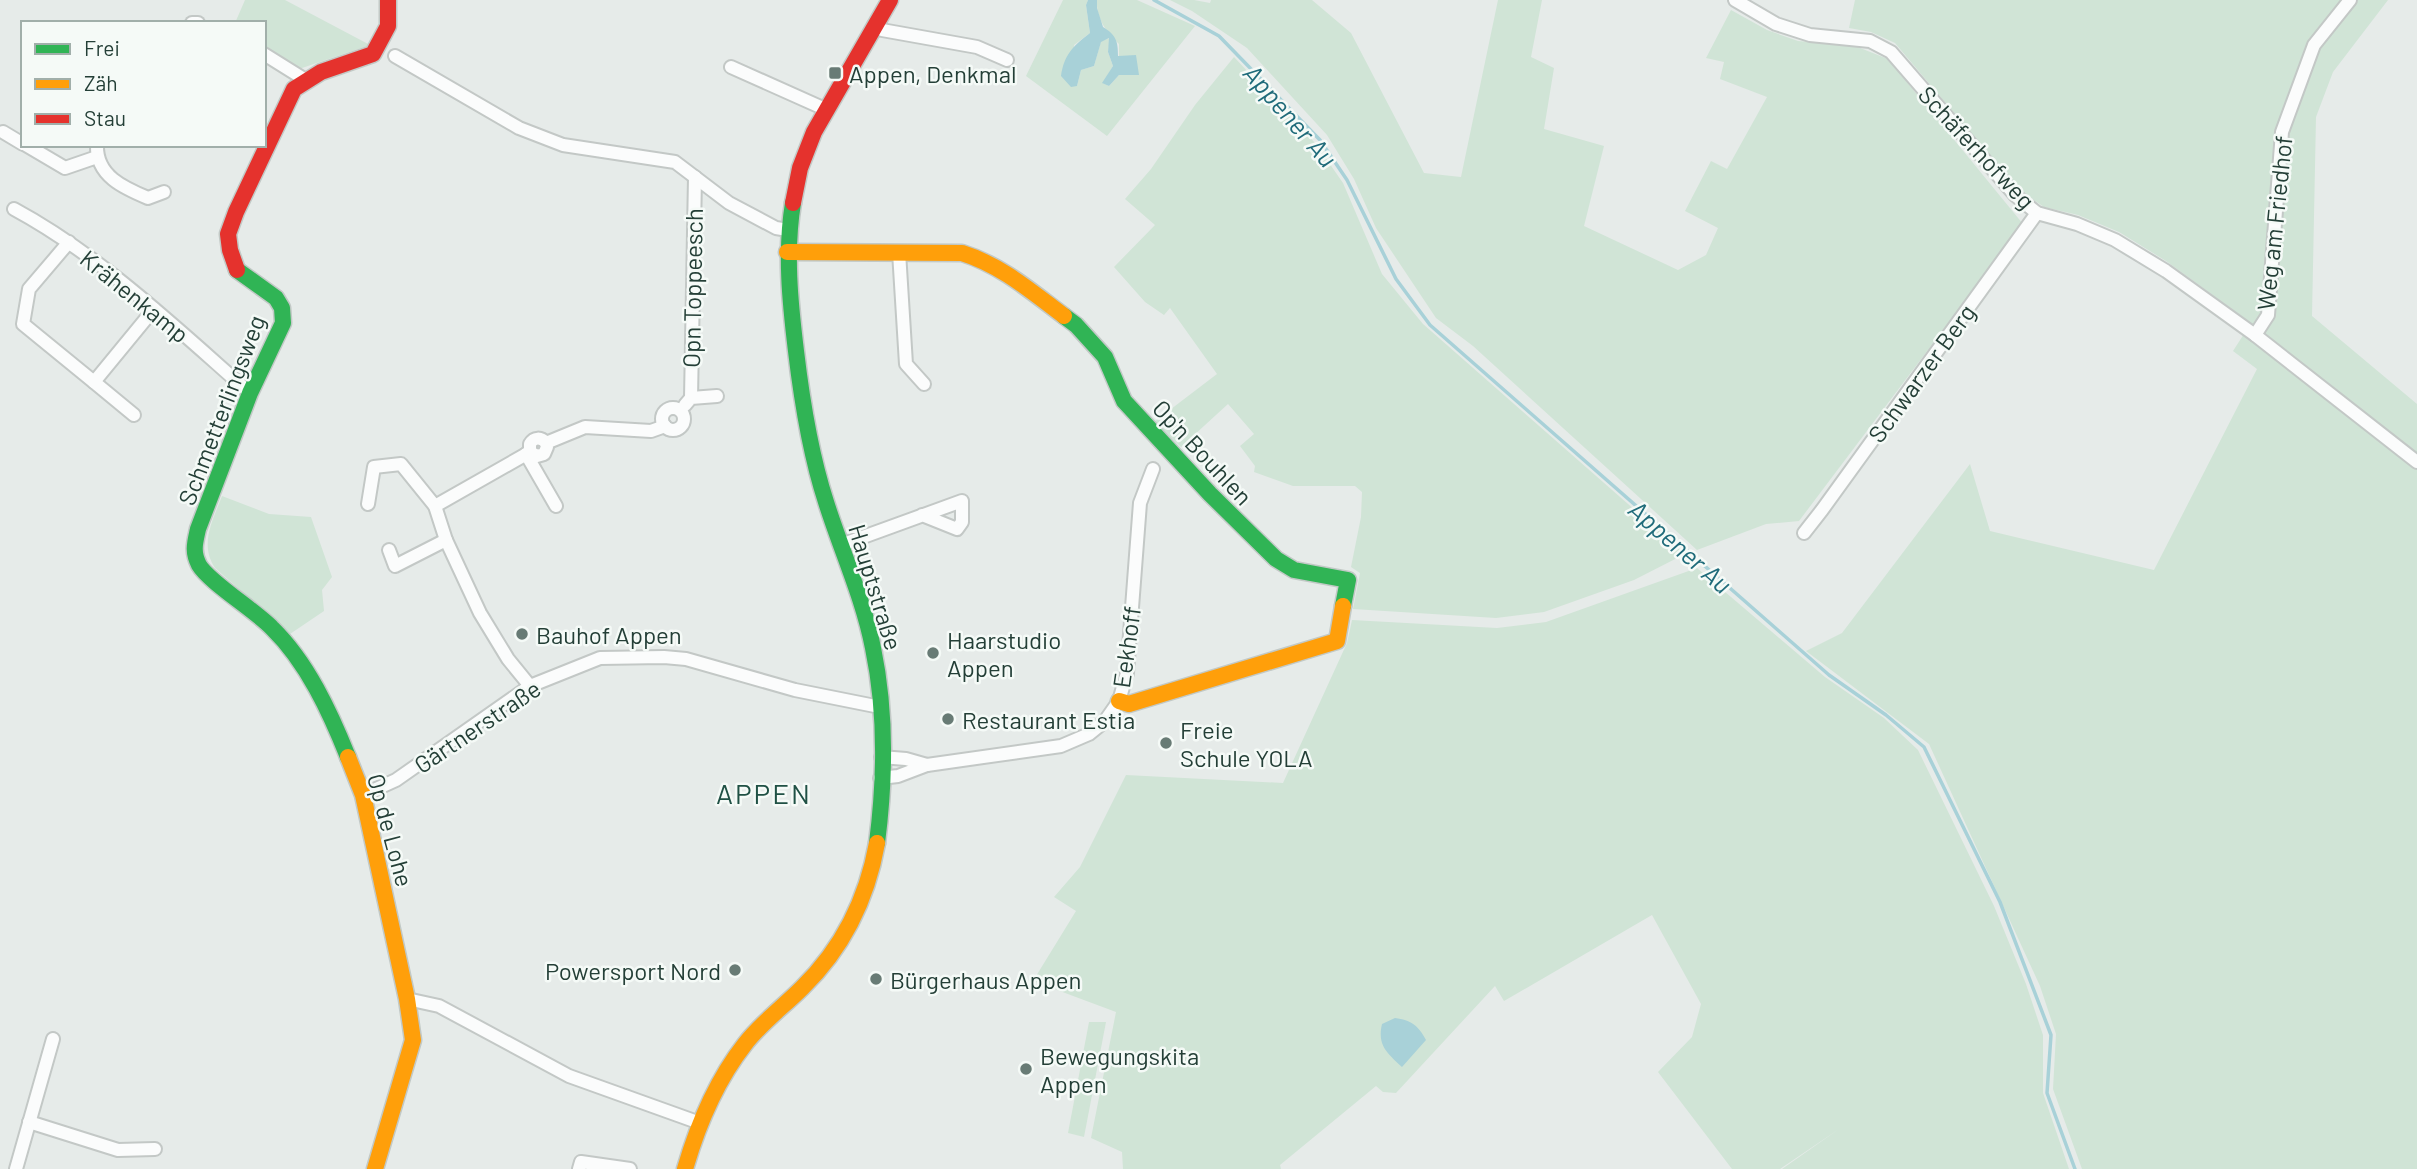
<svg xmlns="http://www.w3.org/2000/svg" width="2417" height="1169" font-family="Barlow,sans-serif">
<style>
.green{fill:#d0e4d6}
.water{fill:#a8d1d8}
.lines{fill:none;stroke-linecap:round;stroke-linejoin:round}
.stream{stroke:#a8d1d8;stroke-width:3.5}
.street-casing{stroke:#c3c8c6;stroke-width:16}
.fast-casing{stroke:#c2c9c6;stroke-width:19}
.slow-casing{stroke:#c2c9c6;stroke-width:19}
.jam-casing{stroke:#c2c9c6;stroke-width:19}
.street{stroke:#fbfcfc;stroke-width:12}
.fast{stroke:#30b455;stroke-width:16}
.slow{stroke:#ff9f0a;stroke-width:16}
.jam{stroke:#e5322d;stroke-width:16}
.poi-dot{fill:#687b75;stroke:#f5faf7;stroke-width:2.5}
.labels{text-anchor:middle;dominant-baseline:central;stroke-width:5;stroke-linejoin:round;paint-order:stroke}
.poi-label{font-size:24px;fill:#243f37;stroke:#f5faf7;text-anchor:start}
.street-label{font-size:24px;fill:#243f37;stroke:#f5faf7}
.water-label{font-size:26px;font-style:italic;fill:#1f6b7a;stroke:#f5faf7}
.quarter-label{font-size:28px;letter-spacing:2px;fill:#205145;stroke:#f5faf7}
</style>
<rect width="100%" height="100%" fill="#e6ebe9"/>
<g class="green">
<polygon points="245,0 285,0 370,45 299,69 264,48 264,23 235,23"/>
<path d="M1063,0H1088L1086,5L1090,33L1074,45L1077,86L1081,70L1094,66L1101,41L1110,38L1108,52L1113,66L1103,83L1109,86L1119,75V44C1106,31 1096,19 1097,0H1137L1195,26L1107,136L1026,76Z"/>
<polygon points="1170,0 1194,0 1210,3 1211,0 1312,0 1351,33 1424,173 1461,177 1498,0 1542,0 1531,57 1554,68 1544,129 1604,146 1584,226 1678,270 1706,255 1718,228 1685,211 1711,161 1727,169 1767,97 1720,79 1724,62 1706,58 1731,10 1767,30 1798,41 1855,46 1888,59 2023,224 1799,521 1766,524 1697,550 1473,346 1436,318 1376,228 1354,179 1327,135 1247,48 1192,11"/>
<polygon points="1855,0 2388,0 2333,72 2316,117 2312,316 2417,404 2417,1169 2082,1169 2053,1089 2056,1034 2040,986 1929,744 1806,651 1842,633 1970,464 1990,531 2154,570 2257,369 2233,351 2251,323 2166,261 2119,232 2078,215 2044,207 2018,189 1895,43 1871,32 1849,28"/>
<polygon points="1234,57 1316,144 1343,183 1382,274 1423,324 1685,554 1634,580 1544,612 1496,618 1353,609 1360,573 1351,567 1361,517 1362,492 1355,486 1293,486 1254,472 1255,466 1240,446 1254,434 1228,404 1181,447 1154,422 1217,374 1170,308 1164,315 1145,302 1114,267 1155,225 1125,199 1151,169 1195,105"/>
<path d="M222,496L269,514L311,517L332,577L322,590L324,611L290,634L215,568C199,544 213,520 222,496Z"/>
<polygon points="1697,568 1825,677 1884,718 1918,750 1994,906 2026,984 2043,1035 2043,1093 2069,1169 1782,1169 1839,1129 1780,1169 1732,1169 1658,1072 1692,1037 1701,1004 1652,915 1504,1001 1495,986 1396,1093 1383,1092 1376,1086 1280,1165 1281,1169 1123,1169 1122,1152 1091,1138 1116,1012 1033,981 1076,911 1054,897 1080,867 1126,775 1283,783 1347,643 1352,620 1497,628 1546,622"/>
<polygon points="1089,1022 1106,1022 1084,1137 1068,1133"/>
</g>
<g class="water">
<path d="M1088,0H1097V8L1103,27C1116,35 1118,41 1118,56L1136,55L1139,75H1119L1109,86L1102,83L1113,66L1108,52L1109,38L1101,42L1094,66L1081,70L1077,86L1071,87L1061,76C1064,55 1073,46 1090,33L1086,5Z"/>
<path d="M1395,1018C1411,1020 1418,1025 1426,1040L1402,1067C1387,1053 1377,1045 1382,1024Z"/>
</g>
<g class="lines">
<polyline class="stream" points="1154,0 1219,36 1320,140 1347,180 1396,279 1430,325 1829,675 1886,715 1924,747 2000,902 2051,1035 2047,1093 2075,1169"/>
<g class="street-casing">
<g id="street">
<polyline points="1735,0 1776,24 1810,35 1870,41 1891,52 2015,195 2037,213 2077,224 2115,240 2166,271 2255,335 2417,462"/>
<polyline points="192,23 198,23"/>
<polyline points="874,25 882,30 977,47 1007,60"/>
<polyline points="264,54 304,79"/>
<polyline points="395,56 519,128 563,145 675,162 729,203 776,228 788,230"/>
<polyline points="731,67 825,109"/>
<polyline points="3,132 23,144"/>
<polyline points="26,145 65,168 97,157"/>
<path d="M97,145C96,176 124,188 148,198L164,192"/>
<path d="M14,209C101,256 176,328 250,393"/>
<polyline points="69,242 29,289 23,324 94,382 154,309"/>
<polyline points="899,252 906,364 924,384"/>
<polyline points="2255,335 2268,315 2282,132 2314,45 2350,0"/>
<polyline points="94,382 134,415"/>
<polyline points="691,398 695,177"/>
<polyline points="685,405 691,398 717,396"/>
<circle cx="673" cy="419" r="11"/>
<path d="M546,443L547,447L544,454L537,456L530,452V444C534,437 541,437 546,443L585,427L651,431L665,426"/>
<polyline points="526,454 556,506"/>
<polyline points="368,504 374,467 401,464 435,506 446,540 480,613 508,659 530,686"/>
<polyline points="435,506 530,452"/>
<polyline points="1804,533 1822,510 2037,213"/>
<polyline points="841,545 962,501 962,522 957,529 922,515"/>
<polyline points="389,550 395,566 446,540"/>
<polyline points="881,757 906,759 927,765"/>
<polyline points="880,778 898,776 927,765 1061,746 1089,734 1105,721 1119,701 1127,673 1140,503 1153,469"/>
<polyline points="363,795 396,780 530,686 600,658 664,657 686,659 795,690 880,707"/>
<polyline points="407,999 439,1006 569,1076 700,1123"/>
<polyline points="29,1122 118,1150 155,1149"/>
<polyline points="16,1169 53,1039"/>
<polyline points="579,1169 581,1162 630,1169"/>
</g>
</g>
<g class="fast-casing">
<g id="fast">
<path d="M793,203C785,252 790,302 796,351C802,402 810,453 826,502C841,550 863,597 873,648C886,710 885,780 877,843"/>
<path d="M237,270L276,298L282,308L283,323L250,393L198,529C195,543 192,551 199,565C209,582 256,611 272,628C307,662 330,712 348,757"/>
<polyline points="1064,316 1076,325 1105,357 1124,401 1210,494 1276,559 1294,570 1348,580 1343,606"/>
</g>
</g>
<g class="slow-casing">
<g id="slow">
<path d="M787,252L962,253C1001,265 1032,292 1064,316"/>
<polyline points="1119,701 1129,704 1337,641 1343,606"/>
<polyline points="348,757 363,795 407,999 413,1040 375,1169"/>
<path d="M685,1169C698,1124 716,1081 745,1044C761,1023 783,1007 802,988C843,948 867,899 877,843"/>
</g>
</g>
<g class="jam-casing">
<g id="jam">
<polyline points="793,203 800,168 814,132 890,0"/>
<polyline points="237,270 230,250 228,234 236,212 294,89 321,72 373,54 388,26 388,0"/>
</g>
</g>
<use href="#street" class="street"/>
<use href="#fast" class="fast"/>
<use href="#slow" class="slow"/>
<use href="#jam" class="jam"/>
</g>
<g class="poi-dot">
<rect x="828" y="66" width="14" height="14" rx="3.5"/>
<circle cx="522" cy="634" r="7"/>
<circle cx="933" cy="653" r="7"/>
<circle cx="948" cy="719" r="7"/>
<circle cx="1166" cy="743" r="7"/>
<circle cx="735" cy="970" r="7"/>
<circle cx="876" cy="979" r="7"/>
<circle cx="1026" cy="1069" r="7"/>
</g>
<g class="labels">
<g class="poi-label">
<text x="849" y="73">Appen, Denkmal</text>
<text x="536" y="634">Bauhof Appen</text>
<text x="947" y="639">Haarstudio<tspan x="947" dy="28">Appen</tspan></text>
<text x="962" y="719">Restaurant Estia</text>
<text x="1180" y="729">Freie<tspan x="1180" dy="28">Schule YOLA</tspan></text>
<text x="721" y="970" text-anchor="end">Powersport Nord</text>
<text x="890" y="979">Bürgerhaus Appen</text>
<text x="1040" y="1055">Bewegungskita<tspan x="1040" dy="28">Appen</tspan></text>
</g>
<g class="street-label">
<text transform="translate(1977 147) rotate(47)">Schäferhofweg</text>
<text transform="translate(2274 223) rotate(-84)">Weg am Friedhof</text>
<text transform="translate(692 288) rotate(-89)">Opn Toppeesch</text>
<text transform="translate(135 296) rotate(39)">Krähenkamp</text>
<text transform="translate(1921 373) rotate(-54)">Schwarzer Berg</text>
<text transform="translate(221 410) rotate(-69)">Schmetterlingsweg</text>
<text transform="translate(1203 452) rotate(47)">Op'n Bouhlen</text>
<text transform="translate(876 587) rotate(73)">Hauptstraße</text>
<text transform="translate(1126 647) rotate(-82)">Eekhoff</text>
<text transform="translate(477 726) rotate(-34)">Gärtnerstraße</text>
<text transform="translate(391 830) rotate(75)">Op de Lohe</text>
</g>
<g class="water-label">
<text transform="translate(1291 115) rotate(49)">Appener Au</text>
<text transform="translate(1681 546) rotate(41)">Appener Au</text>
</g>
<g class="quarter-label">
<text x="764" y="793">APPEN</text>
</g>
</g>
<rect x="21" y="21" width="245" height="126" fill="#f5faf7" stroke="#a1afaa" stroke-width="2"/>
<rect x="35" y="44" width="35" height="10" fill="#30b455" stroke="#a1afaa" stroke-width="2"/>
<text x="84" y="56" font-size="21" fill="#243f37">Frei</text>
<rect x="35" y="79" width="35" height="10" fill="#ff9f0a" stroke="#a1afaa" stroke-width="2"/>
<text x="84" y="91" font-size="21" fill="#243f37">Zäh</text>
<rect x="35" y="114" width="35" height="10" fill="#e5322d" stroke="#a1afaa" stroke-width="2"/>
<text x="84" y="126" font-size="21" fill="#243f37">Stau</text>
</svg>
